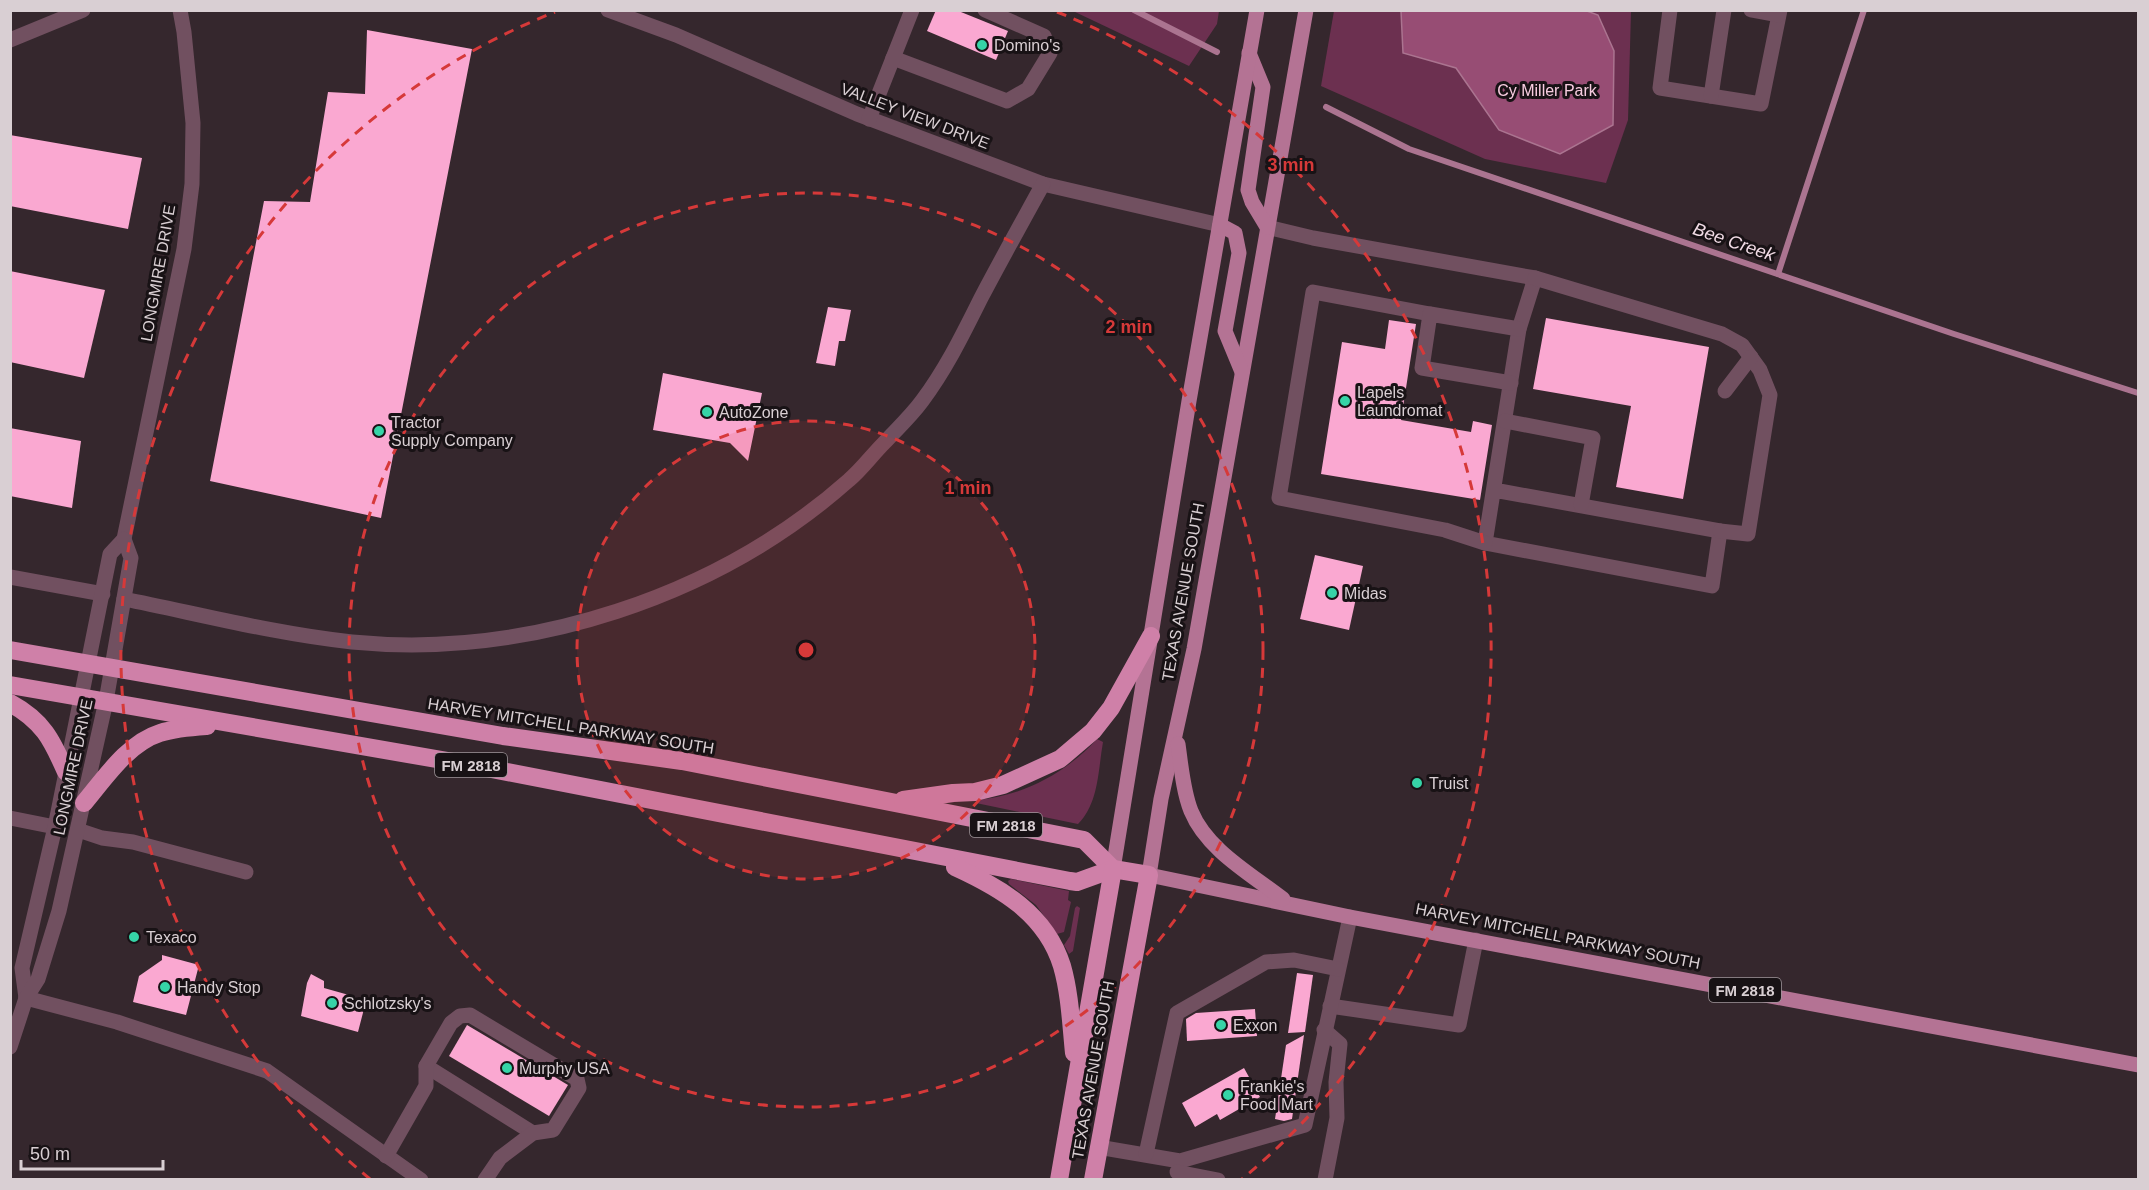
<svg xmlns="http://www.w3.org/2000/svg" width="2149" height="1190" font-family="Arial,sans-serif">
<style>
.green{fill:#6c3050}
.water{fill:#974d74;stroke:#ab7490;stroke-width:1.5}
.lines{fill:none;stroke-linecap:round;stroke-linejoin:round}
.stream{stroke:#ab7490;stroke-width:6}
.building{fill:#faa8d1}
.minor{stroke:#715060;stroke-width:15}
.major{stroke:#b47394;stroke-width:15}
.highway{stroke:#cf80a8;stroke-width:18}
.ring{fill:none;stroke:#d63939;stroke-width:3;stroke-dasharray:10 8}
.poi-dot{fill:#36d4a7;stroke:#181215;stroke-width:2}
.labels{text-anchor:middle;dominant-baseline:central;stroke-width:6;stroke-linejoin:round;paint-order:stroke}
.shield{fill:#181215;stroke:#9f969a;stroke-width:1.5}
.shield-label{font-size:15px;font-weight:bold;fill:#d9cfd3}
.poi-label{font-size:16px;fill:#d9cfd3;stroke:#181215;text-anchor:start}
.park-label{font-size:16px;fill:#f8cce0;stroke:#181215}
.street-label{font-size:16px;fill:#d9cfd3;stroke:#181215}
.water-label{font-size:18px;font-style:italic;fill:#f2dce6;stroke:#181215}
.centre{fill:#d63939;stroke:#181215;stroke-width:3}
.ring-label{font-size:18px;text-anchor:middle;font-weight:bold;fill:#d63939;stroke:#181215;stroke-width:6;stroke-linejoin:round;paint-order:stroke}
</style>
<rect width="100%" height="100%" fill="#35272d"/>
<g class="green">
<polygon points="1073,11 1219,11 1217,24 1189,66"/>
<polygon points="1334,11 1631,11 1628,120 1606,183 1485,159 1321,86"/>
<path d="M1097,739L1103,742C1098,770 1099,803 1078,824L976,803L977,800C1023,796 1066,773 1097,739Z"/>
<polygon points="1011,879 1069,891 1068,900 1071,902 1064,932 1057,934 1036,905 1009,884 1008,881"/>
<polygon points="1077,906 1080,908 1073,951 1069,954 1064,945 1070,936 1075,908"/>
</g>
<polygon class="water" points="1587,11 1598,15 1614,51 1613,125 1560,154 1499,130 1456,68 1403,53 1401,11"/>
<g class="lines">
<g class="stream">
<polyline points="1134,10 1217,52"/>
<polyline points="1326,107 1409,149 1954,334 2138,393"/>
<polyline points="1778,274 1864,10"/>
</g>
</g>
<g class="building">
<polygon points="936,10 956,10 1008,31 996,60 927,31"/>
<polygon points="367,30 472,49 381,518 210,481 264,201 310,202 328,92 365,94"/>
<polygon points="10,135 142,158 128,229 10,206"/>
<polygon points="10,271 105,290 84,378 10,362"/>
<polygon points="828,307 851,310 845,341 839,341 835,366 816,363"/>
<polygon points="1546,318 1709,347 1683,499 1616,487 1631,406 1533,389"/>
<polygon points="1389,320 1416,324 1401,420 1471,432 1473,421 1492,425 1480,500 1321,474 1342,342 1385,349"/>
<polygon points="663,373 762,393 748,461 730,443 653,430"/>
<polygon points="10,428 81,441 72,508 10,496"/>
<polygon points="1315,555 1363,566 1349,630 1300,619"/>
<polygon points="162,955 199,965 186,1015 133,1002 139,976 162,960"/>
<polygon points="1297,973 1313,975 1305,1032 1288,1033"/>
<polygon points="311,974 324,981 324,988 356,997 355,1002 365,1005 358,1032 301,1016 307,983"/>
<polygon points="1255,1009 1257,1036 1187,1041 1186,1019 1196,1013"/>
<polygon points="467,1025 568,1085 549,1116 449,1056"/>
<polygon points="1304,1035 1292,1119 1284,1121 1275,1119 1286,1045"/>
<polygon points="1244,1068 1260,1097 1220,1120 1217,1114 1195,1127 1182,1103"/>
</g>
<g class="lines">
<g class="minor">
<polyline points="608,10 676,35 857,114 1043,184 1220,225"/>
<polyline points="1670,10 1660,88 1761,104 1780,10"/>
<polyline points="1751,10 1778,15"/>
<polyline points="10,40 83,10"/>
<polyline points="893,58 1007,101 1028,89 1050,53 1044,36 985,10"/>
<polyline points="1711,96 1724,10"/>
<polyline points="869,119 912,10"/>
<polyline points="1267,227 1313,238 1535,278 1519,329 1485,543 1712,586 1720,531 1494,490"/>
<polyline points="1535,278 1722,334 1742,345 1760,370 1770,395 1748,534 1720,531"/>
<polyline points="1430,314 1313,292 1279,498 1445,530 1485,543"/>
<polyline points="1511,383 1422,368 1430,314 1519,329"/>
<polyline points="1725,391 1751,357"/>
<polyline points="1505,421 1593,438 1581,505"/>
<polyline points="10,577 103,594"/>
<path d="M124,599C199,614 276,634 352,642C528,659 717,597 849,480C862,469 872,455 884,443C897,429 911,416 922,401C946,369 963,334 981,298C1001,260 1022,222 1043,184"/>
<polyline points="10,818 55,827"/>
<polyline points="78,830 102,838 133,842 246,872"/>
<polyline points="26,998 22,968 55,827 110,554 124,539 184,249 192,184 193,123 184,32 180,10"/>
<polyline points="26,998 117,1022 267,1071 421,1180"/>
<polyline points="1330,1006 1459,1025 1476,940"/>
<polyline points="1324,1030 1340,1044 1336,1082 1337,1118 1325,1180"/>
<polyline points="10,1047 26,998 38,979 59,911 106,701 131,558 124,539"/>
<polyline points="426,1066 533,1133"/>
<polyline points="1098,1147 1180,1161 1305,1125 1350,917"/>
<polyline points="1146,1154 1177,1013 1266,962 1294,960 1338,969"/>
<polyline points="386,1156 426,1086 426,1066 451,1023 460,1016 470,1015 577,1079 579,1088 553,1130 533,1133 500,1158 485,1180"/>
<polyline points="1177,1172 1218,1180"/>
</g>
<g class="major">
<polyline points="1306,10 1194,649 1161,799 1149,875 1350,917 2138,1065"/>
<polyline points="1249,53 1263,87 1248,190 1252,202 1267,227"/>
<polyline points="1220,225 1235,233 1239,253 1225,331 1242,372"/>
<path d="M1178,744C1181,765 1183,791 1191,811C1207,850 1251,874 1283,899"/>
<polyline points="1113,869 1189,401 1257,10"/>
</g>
<g class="highway">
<polyline points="10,650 503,736 682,761 1084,840 1113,869"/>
<polyline points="10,685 471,765 1070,881 1077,882 1113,869 1149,875 1093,1180"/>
<path d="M10,703C43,721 52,740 66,772"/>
<polyline points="903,800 953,793 975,792 1003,785 1060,759 1093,731 1111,708 1151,636"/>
<path d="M84,803C105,778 128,743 160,733C176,728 192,727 207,726"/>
<path d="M955,867C1001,888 1046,914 1062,966C1070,994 1071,1024 1074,1053"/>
<polyline points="1059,1180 1113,869"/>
</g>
</g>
<circle cx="806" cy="650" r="229" fill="#d63939" fill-opacity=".12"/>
<g class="ring">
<circle cx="806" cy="650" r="229"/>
<circle cx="806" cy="650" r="457"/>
<path d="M370 1179A686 686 0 0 1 555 12M1057 12A686 686 0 0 1 1242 1179"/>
</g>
<g class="poi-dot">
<circle cx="982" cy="45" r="6"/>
<circle cx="1345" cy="401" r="6"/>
<circle cx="707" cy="412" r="6"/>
<circle cx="379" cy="431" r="6"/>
<circle cx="1332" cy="593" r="6"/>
<circle cx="1417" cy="783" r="6"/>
<circle cx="134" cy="937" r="6"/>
<circle cx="165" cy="987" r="6"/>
<circle cx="332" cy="1003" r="6"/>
<circle cx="1221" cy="1025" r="6"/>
<circle cx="507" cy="1068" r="6"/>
<circle cx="1228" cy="1095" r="6"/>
</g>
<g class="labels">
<g class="shield">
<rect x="435" y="753" width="72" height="24" rx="4.5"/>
<rect x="970" y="813" width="72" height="24" rx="4.5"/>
<rect x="1709" y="978" width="72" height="24" rx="4.5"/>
</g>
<g class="shield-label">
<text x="471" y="765">FM 2818</text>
<text x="1006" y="825">FM 2818</text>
<text x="1745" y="990">FM 2818</text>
</g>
<g class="poi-label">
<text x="994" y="45">Domino's</text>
<text x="1357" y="392">Lapels<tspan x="1357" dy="18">Laundromat</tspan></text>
<text x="719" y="412">AutoZone</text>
<text x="391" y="422">Tractor<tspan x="391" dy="18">Supply Company</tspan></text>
<text x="1344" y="593">Midas</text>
<text x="1429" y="783">Truist</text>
<text x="146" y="937">Texaco</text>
<text x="177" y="987">Handy Stop</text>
<text x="344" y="1003">Schlotzsky's</text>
<text x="1233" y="1025">Exxon</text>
<text x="519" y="1068">Murphy USA</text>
<text x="1240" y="1086">Frankie's<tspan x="1240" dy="18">Food Mart</tspan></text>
</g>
<g class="park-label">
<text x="1547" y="90">Cy Miller Park</text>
</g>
<g class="street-label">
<text transform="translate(915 116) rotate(21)">VALLEY VIEW DRIVE</text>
<text transform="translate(158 273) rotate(-80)">LONGMIRE DRIVE</text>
<text transform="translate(1183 592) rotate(-80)">TEXAS AVENUE SOUTH</text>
<text transform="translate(571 726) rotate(9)">HARVEY MITCHELL PARKWAY SOUTH</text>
<text transform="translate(73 767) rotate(-78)">LONGMIRE DRIVE</text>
<text transform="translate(1558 936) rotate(11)">HARVEY MITCHELL PARKWAY SOUTH</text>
<text transform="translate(1093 1070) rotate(-80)">TEXAS AVENUE SOUTH</text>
</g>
<g class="water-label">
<text transform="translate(1734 242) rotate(19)">Bee Creek</text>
</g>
</g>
<circle cx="806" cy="650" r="9" class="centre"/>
<g class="ring-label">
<text x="1291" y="171">3 min</text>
<text x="1129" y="333">2 min</text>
<text x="968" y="494">1 min</text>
</g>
<rect width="2149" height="1190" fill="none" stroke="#d9cfd3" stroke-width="24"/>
<path d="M21 1160v9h142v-9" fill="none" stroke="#d9cfd3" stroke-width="3"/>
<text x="30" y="1160" font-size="18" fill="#d9cfd3" stroke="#181215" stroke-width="4.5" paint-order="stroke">50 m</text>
</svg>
